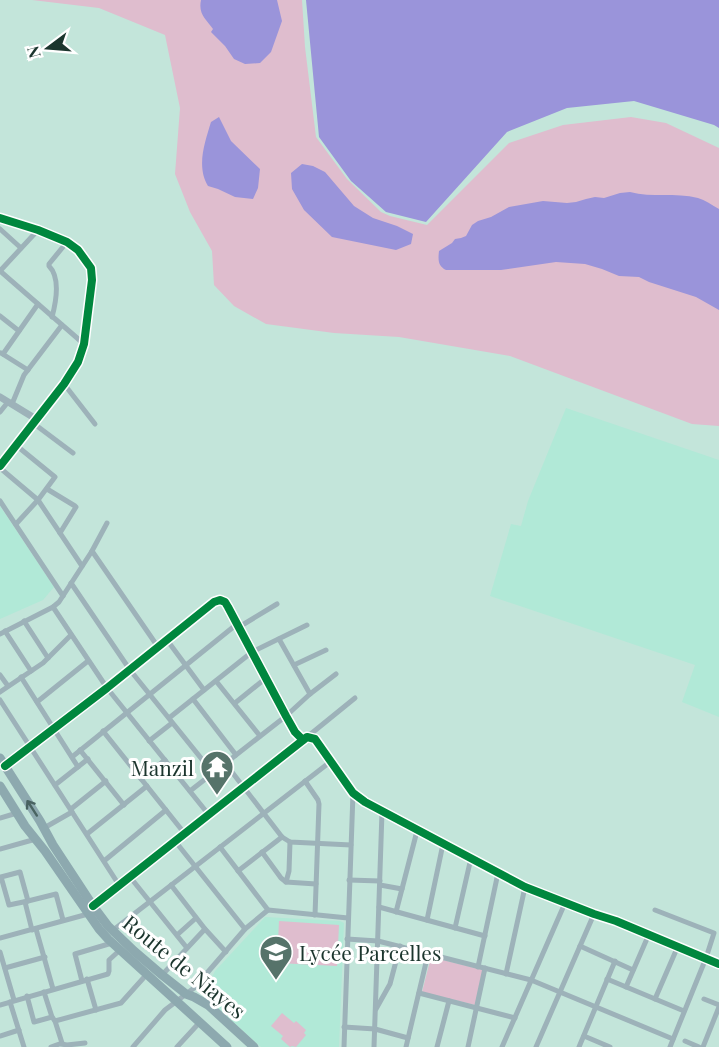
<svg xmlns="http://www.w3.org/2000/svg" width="719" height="1047" font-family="'Playfair Display',serif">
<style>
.built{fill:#b1e9d7}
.green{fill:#dfbdce}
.water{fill:#9a94da}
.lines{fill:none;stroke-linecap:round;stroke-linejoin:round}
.minor{stroke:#9db2b9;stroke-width:5}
.tertiary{stroke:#9db2b9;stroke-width:7}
.primary{stroke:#8da9af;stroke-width:9}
.cycleway-casing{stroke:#fff;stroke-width:11}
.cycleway{stroke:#00873e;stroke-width:8}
.oneway{stroke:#496361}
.labels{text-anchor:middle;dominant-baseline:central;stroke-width:6;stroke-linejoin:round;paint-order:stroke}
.poi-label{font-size:21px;fill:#1b352d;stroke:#fff;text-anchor:end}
.street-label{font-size:21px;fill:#1b352d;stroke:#fff}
</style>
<rect width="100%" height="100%" fill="#c3e5da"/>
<g class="built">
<polygon points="566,408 719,460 719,717 682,702 695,665 490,596 511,524 521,526 528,501"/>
<polygon points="0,506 54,587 43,600 0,619"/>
<polygon points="265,917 340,921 344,923 339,1047 261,1047 206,997 205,992 215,971"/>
</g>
<g class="green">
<polygon points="32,0 302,0 305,47 316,137 347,179 381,212 390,216 427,225 509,143 563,125 631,117 666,123 719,148 719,426 692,424 510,356 399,337 334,333 266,324 234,306 214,285 212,251 190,212 175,174 180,108 165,35 99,8"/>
<polygon points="279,921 339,925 337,966 277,963"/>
<polygon points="431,957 483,970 475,1005 422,992"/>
<polygon points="282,1013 294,1023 296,1021 306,1030 304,1033 306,1035 296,1047 292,1046 290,1047 281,1039 283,1036 271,1026"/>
</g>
<g class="water">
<path d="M201,0H277L282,21L271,52L260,63L245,64L234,59L225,46L211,32L213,29C206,19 198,14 201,0Z"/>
<polygon points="306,0 719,0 719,128 714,125 634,101 567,108 507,132 426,222 386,212 351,181 319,137"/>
<path d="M219,117L231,141L260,169L258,188L253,199L235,197L218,189L208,186C196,166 205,142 211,122Z"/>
<polygon points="302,164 313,166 325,172 354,206 373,218 397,226 413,234 411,244 396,250 332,237 304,210 292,189 291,173"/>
<path d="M630,192C652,198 675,192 698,198C705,200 712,205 719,209V310L696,297L649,282L639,277L619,276L602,269L585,264L556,262L501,270H446C438,266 438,260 439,251L452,243L455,239L461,238L466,236L472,225L478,221L491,217L509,207L543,201L567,203L576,202L586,199L595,197L604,198L620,193Z"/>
</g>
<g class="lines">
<g class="minor">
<path d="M0,218C21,226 61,234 77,249C81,253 89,262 91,267C96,281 84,350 78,363C67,383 50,401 36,419"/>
<polyline points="0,229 21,248"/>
<polyline points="0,271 84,344"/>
<polyline points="0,271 38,230"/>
<polyline points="0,316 19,331"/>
<path d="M52,317C56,302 61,278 49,266V264L67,242"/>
<polyline points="1,353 28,370"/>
<polyline points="3,354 38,304"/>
<polyline points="64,384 95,424"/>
<polyline points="12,404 24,375 62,325"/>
<polyline points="0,412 8,402"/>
<polyline points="33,423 73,453"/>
<polyline points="0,468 38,500 82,566"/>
<polyline points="47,489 75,506 76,507 60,533"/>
<polyline points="0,501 63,596"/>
<polyline points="16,524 38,500 55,477 17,446"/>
<polyline points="92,551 158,647"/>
<polyline points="71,583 130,670 213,773"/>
<polyline points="53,607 107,688 209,815"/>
<polyline points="24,621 48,658"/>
<polyline points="239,627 277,604"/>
<polyline points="5,631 31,671"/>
<polyline points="0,634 53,607 59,602 92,551 107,523"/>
<polyline points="279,639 310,694"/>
<polyline points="167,640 204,690"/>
<polyline points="294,665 326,650"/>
<polyline points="0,675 8,686"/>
<polyline points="21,677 78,767"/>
<polyline points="216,681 260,736"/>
<polyline points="0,692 43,663 71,635"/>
<polyline points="193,699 236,755"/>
<polyline points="0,700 119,885"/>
<polyline points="37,702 88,661"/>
<polyline points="235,703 266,678"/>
<polyline points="169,718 252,652 307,625"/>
<polyline points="103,731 185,834"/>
<polyline points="307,737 355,698"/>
<polyline points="149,741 172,723"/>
<polyline points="80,750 124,805"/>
<polyline points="72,757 237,624"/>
<polyline points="225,763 282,837 290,842 351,845"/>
<polyline points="5,766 107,688 214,602 220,600 225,602 228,607 286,716 295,732 303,740"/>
<polyline points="141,779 165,760"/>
<polyline points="305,781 318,800 319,804 315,915"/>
<polyline points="55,785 88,759"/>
<polyline points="190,791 286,716 310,694 336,674"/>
<polyline points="71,809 106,781"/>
<polyline points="0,818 17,813"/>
<polyline points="44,828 72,812"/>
<polyline points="87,834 147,786"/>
<polyline points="175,841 245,929"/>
<polyline points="220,847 268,910"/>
<polyline points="0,849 36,839"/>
<polyline points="262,852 281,878 286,882 316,884"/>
<polyline points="104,861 166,810"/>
<polyline points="238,871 282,837"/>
<polyline points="0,877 1,877 20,872 28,901 9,905 1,877"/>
<polyline points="130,877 187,948"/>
<polyline points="349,880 380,881"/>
<polyline points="286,882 289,871 290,842"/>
<polyline points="171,885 205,929 226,952"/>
<polyline points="380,885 402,889"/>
<polyline points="28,901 56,894 63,920"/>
<polyline points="25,902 32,930"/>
<polyline points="93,906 307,737 315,739 353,793 365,802 525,887 594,914 616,921 719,964"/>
<polyline points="379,907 485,936"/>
<polyline points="655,910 714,933 706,958 670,1047"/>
<polyline points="396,912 417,831"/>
<polyline points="427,920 443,844"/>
<polyline points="455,928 471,858"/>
<polyline points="36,929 53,989"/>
<polyline points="112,931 330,762"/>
<polyline points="177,935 196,918"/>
<polyline points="0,938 88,914"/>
<polyline points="347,939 378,941 531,980 673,1039"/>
<polyline points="580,946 633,970"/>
<polyline points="0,952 14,1000"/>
<polyline points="478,967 498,873"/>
<polyline points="5,968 45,957"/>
<polyline points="506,974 525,887"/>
<polyline points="162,975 205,929"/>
<polyline points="87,979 96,1010"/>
<polyline points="607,979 684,1011"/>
<polyline points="82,981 75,954 112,943"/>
<polyline points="626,987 649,934"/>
<polyline points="44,992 52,1017"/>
<polyline points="419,993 515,1018"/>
<polyline points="27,996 34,1022 52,1017 55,1021 62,1043 51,1047"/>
<polyline points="655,999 678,946"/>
<polyline points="704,999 719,1005"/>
<polyline points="10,1002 24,1047"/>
<polyline points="0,1005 108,974 109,971 109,960 120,950"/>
<polyline points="376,1009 390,984 400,946"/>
<polyline points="55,1021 121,1003 147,974"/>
<polyline points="344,1027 375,1029 408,1038"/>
<polyline points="0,1036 19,1030"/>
<polyline points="584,1036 610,1047"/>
<polyline points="685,1041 699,1047"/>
<polyline points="61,1044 67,1045 85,1043"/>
<polyline points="133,1047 165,1010 194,988 245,929 268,910 348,918"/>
<polyline points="177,1047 200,1022"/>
<polyline points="344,1047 353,793"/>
<polyline points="374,1047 382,812"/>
<polyline points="406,1047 428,954"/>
<polyline points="437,1047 449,1001"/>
<polyline points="468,1047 485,968"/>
<polyline points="502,1047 565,903"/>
<polyline points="536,1047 594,914"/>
<polyline points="579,1047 615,961"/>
<polyline points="703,1047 719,1007"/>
</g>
<polyline class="tertiary" points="0,397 36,419 0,466"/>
<g class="primary">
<polyline points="0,758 40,821 53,845 93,906 108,926 134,951 162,975 186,994 194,997 208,1005 254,1047"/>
<polyline points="0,786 25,826 45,851 99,929 108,939 227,1047"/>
</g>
<g class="cycleway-casing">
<g id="cycleway">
<polyline points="0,218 38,230 67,242 78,250 91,268 92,280 84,344 78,362 64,384 0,466"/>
<polyline points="5,766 107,688 214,602 220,600 225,602 228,607 286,716 295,732 303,740"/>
<polyline points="93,906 307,737 315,739 353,793 365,802 525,887 594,914 616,921 719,964"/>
</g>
</g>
<use href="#cycleway" class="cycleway"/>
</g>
<defs><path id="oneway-shaft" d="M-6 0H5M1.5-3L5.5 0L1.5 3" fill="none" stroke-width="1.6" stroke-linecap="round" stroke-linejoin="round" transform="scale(1.5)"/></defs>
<use class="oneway" href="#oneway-shaft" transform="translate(32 808) rotate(-123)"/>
<defs>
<g id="temple-pin" transform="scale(1.725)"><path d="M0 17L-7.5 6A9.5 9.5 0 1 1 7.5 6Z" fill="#56736a" stroke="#fff"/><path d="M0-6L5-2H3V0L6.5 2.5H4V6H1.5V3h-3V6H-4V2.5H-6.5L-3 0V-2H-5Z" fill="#fff"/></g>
<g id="school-pin" transform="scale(1.725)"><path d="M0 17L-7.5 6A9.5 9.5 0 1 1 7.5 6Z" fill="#56736a" stroke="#fff"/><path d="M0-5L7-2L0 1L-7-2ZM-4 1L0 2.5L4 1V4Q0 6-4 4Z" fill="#fff"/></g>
</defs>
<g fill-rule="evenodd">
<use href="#temple-pin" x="217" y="767"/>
<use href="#school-pin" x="276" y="952"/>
</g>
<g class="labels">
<g class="poi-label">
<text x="194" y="767">Manzil</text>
<text x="299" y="952" text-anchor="start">Lycée Parcelles</text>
</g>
<g class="street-label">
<text transform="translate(185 966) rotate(39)">Route de Niayes</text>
</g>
</g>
<g transform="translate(48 48) rotate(254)" stroke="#ffffff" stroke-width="4.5" paint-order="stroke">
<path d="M0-4.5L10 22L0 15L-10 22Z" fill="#1b352d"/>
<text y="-9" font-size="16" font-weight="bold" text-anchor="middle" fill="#1b352d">N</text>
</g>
</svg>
